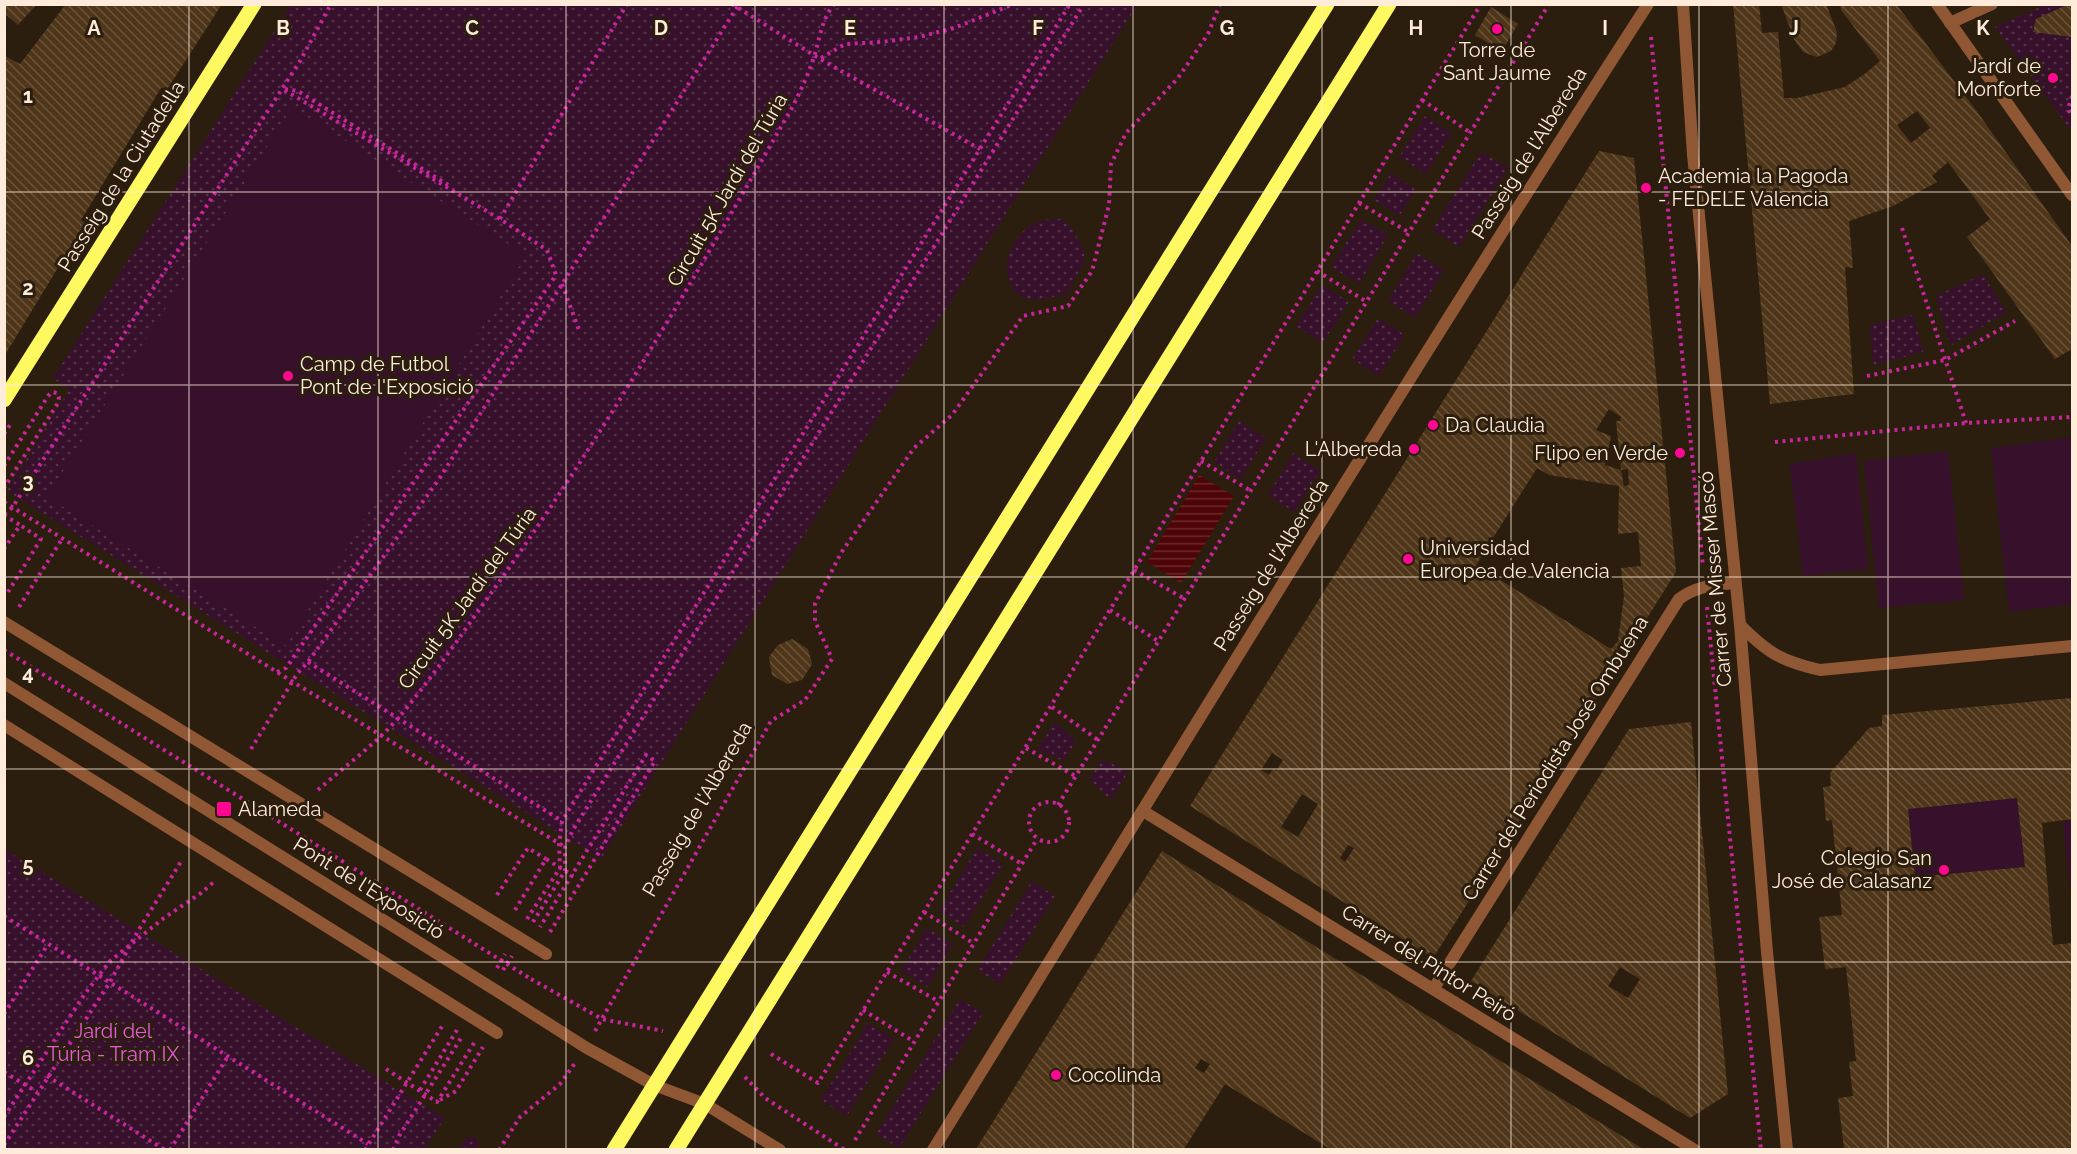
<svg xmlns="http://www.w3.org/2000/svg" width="2077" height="1154" font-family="Raleway,sans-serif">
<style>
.green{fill:url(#green-dots)}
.pitch{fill:#37112c}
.water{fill:url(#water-rules)}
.building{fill:url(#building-back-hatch);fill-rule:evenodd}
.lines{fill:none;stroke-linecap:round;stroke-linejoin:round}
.path{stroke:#c9249c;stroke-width:4;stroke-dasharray:3 4.5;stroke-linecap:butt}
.minor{stroke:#905735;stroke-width:12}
.tertiary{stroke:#905735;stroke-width:12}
.primary{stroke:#fff961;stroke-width:15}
.path-bridge{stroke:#c9249c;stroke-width:4;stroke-dasharray:3 4.5;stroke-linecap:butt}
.pedestrian-bridge{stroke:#905735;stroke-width:12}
.tertiary-bridge{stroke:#905735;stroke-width:12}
.grid{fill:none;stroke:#ffebda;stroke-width:1.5;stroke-opacity:0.55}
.poi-dot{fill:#ff0693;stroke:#2c1e0e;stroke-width:2}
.labels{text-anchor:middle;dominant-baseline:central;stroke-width:6;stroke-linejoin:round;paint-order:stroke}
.poi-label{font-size:20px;fill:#ffebda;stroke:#2c1e0e;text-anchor:start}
.street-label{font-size:20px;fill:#ffebda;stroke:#2c1e0e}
.park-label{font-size:20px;fill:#ec59df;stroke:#2c1e0e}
.grid-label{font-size:20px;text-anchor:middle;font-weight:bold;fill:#ffebda;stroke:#2c1e0e;stroke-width:6;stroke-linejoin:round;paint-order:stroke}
</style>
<defs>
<pattern id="green-dots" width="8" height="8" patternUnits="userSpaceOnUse" patternTransform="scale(1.5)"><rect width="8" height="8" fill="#37112c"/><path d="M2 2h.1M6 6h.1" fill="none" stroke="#55344a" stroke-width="1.8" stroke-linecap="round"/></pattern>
<pattern id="water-rules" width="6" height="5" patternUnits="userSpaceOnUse" patternTransform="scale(1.5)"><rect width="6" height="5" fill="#4f0507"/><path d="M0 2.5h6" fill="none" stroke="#692a2b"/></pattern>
<pattern id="building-back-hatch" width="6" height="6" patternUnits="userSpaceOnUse" patternTransform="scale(1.5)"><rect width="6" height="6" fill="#4f3619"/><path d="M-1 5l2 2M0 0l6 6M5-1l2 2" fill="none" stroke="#69533a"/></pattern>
</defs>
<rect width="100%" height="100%" fill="#2c1e0e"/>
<g class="green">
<polygon points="291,5 1137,5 601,859 7,491 69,390 53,378"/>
<polygon points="2045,5 2072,5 2072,132 1995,27"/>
<polygon points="1425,116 1452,133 1426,174 1399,157"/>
<polygon points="1481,152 1508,168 1459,247 1432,230"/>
<polygon points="1391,173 1416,190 1399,216 1374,200"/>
<path d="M1051,219H1062L1071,227L1084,250V263L1066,294C1054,297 1041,301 1029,299C1012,297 1005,277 1007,262C1009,249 1021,230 1033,224C1038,221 1045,220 1051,219Z"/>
<polygon points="1361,219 1388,235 1359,284 1331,267"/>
<polygon points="1417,253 1444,270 1415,318 1388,301"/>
<polygon points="1983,274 2006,313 1950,346 1936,296"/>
<polygon points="1322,285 1349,302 1323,343 1296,326"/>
<polygon points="1913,315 1923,352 1873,365 1870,325"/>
<polygon points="1378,318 1405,335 1379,376 1352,359"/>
<polygon points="1239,421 1266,438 1241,479 1214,462"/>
<polygon points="1293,453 1320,471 1294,512 1268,495"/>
<polygon points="1055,722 1076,741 1064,761 1037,750"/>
<polygon points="1103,760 1129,771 1111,800 1089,779"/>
<polygon points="977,848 1003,864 964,927 939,911"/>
<polygon points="4,849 445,1118 425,1149 5,1149"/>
<polygon points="1032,881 1055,896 1000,984 977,970"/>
<polygon points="927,928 953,944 927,987 901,971"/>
<polygon points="960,999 983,1013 899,1148 876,1134"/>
<polygon points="868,1023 894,1039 847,1116 821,1100"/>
<polygon points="471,1137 476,1137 478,1142 478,1149 458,1149 466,1138"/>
</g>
<g class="pitch">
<polygon points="292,107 526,255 286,646 47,497"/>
<polygon points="2072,437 2072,604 2009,612 1991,448"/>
<polygon points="1948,451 1964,600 1879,608 1864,461"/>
<polygon points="1856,453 1868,569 1803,576 1790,464"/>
<polygon points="2017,798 2025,867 1915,877 1908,809"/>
<polygon points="2072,821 2072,887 2070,887 2063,822"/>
</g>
<polygon class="water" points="1199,475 1234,496 1181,583 1147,562"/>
<g class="building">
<polygon points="4,4 37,4 18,25 4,13"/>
<polygon points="66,4 150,4 145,12 150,4 222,4 168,88 161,88 81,220 85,223 5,355 5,56 20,64"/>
<path d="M1733,4H1759L1762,33L1778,32L1784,98H1797L1845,87L1866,73L1880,61L1841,10L1840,4H1896L1978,113L2072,246V349L2055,359L1967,237L1990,219L1948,162L1932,176L1937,182L1893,206L1849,221L1853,268L1845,267L1854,394L1770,404ZM1917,111L1930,128L1911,143L1897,125Z"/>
<polygon points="1781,4 1826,4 1837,32 1836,43 1831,51 1817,57 1803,52 1794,39"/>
<polygon points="2069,4 2072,4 2072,37 2033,32 2036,19"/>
<polygon points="1491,7 1518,24 1502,51 1475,35"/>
<path d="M1599,151L1634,158L1676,572L1433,958L1190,806ZM1609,409L1621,417L1620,421H1616L1621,470L1628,469L1629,485L1624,486L1621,470L1605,465L1611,436L1596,430ZM1537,468L1549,475L1619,486L1618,534L1638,532L1641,566L1621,568L1624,596L1618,641L1611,649L1476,565ZM1272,753L1283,760L1276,771L1273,769L1269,775L1261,770ZM1302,794L1318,804L1298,837L1281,827ZM1348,845L1354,848L1345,862L1340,858Z"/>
<polygon points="792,639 808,649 812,664 802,680 787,684 772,675 769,657 778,645"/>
<path d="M2072,698V819L2042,823L2053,945L2072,943V1149H1844L1838,1098L1853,1096L1849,1062L1856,1061L1846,967L1825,969L1819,917L1842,915L1832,820L1826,821L1823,787L1831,786L1830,773L1869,728L1882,726V715ZM2017,798L2025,867L1915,877L1908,809Z"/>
<path d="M1691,722L1728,1094L1690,1118L1471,981L1629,729ZM1620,967L1640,979L1628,998L1608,986Z"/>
<path d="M1162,851L1292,932L1643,1149H1330L1225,1084L1184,1149H976ZM1201,1059L1210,1064L1204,1073L1195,1068Z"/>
</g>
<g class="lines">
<g class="path">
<polyline points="732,4 820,59 980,149"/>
<polyline points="1651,37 1703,567"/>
<polyline points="821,58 845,44 881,42 919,37 954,28 1014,4"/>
<polyline points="285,89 298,91 448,185"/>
<polyline points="2072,96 2068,109 2072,116"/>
<polyline points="1422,100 1471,133"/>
<polyline points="1359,203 1410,233"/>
<polyline points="500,219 627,4"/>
<polyline points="1902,228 1966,423"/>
<polyline points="1317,271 1367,302"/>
<polyline points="562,284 579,330"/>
<polyline points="1867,376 1945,360 2015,321"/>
<polyline points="4,434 12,422"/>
<polyline points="1775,442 1966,423 2072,417"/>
<polyline points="1201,461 1251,491"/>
<polyline points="4,466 48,396 52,392 57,393 59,397 58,403 4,488"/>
<polyline points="4,502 293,682 565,847"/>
<polyline points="4,514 12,508 300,61 331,4"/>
<polyline points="4,515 20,525 4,549"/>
<polyline points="1134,570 1185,599"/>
<polyline points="8,592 41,539 20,525"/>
<polyline points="19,607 62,539"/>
<polyline points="1707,607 1761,1150"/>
<polyline points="1110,610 1158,641"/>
<polyline points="308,662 562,821"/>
<polyline points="277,672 286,668 556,275 547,250 500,219 281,88"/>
<polyline points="1052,707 1098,740"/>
<polyline points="1026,748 1075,776"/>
<polyline points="251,749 297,674 308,662 439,479 739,4"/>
<path d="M318,790C345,766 376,744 399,717C433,677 463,632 494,589C604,435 699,270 793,106C801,90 808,75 814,57C820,38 821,21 834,4"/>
<circle cx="1049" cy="822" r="20"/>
<polyline points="1058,805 1549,4"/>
<polyline points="972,834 1022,864"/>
<polyline points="497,895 528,848 546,859"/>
<polyline points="515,910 546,859 572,875 540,927"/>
<polyline points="924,912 973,943"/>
<polyline points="4,916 368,1144"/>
<polyline points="527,919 560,868 559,844 562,821 1070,4"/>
<polyline points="533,922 565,871 565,847 573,830 1084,4"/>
<polyline points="550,932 655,761 646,755 572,875"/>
<polyline points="497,968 505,954"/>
<polyline points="503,970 512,956"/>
<polyline points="887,972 938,1001"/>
<polyline points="531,979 602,1019 663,1031"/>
<polyline points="863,1010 913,1041"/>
<polyline points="4,1014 48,944"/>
<polyline points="595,1031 771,721 805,700 832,659 815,621 815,604 841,553 914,448 952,415 1023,316 1068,306 1092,271 1109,205 1111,164 1126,133 1178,78 1208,34 1220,4"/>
<path d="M771,1054L818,1083C1041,724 1260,364 1481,4"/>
<polyline points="386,1069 437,1102 474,1043"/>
<polyline points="4,1072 37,1092"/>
<polyline points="47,1076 165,1150"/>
<polyline points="745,1077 765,1098 845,1150"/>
<polyline points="420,1090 457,1030"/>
<polyline points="440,1100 456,1091 483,1047"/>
<polyline points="4,1117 84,995 110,961 164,918 201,893 216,880"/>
<polyline points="855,1140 1037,839"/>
<polyline points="4,1145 110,982 138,931 182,860"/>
<polyline points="170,1150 228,1056"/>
<polyline points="365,1150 444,1023"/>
<polyline points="393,1150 399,1136 463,1035"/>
<polyline points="499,1150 520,1117 560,1084 575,1063"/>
</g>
<g class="minor">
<polyline points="1937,4 2072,195"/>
<polyline points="1950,23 1992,4"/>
<path d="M1740,625C1768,653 1781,661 1820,670L2072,646"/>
<polyline points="1143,811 1695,1150"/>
<path d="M1434,988L1679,599C1696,586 1714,585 1735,583"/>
<path d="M933,1150C1170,767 1404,382 1648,4"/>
</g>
<g class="tertiary">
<polyline points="1683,4 1693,155 1740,625 1767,952 1787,1150"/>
<polyline points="516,1003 585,1047 654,1085 705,1104 780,1150"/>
</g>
<g class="primary">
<polyline points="4,400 254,4"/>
<polyline points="614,1150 1327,4"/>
<polyline points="676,1150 1389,4"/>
</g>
<polyline class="path-bridge" points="4,650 531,979"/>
<g class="pedestrian-bridge">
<polyline points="4,622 546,954"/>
<polyline points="4,725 497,1033"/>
</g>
<polyline class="tertiary-bridge" points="4,683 516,1003"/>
</g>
<path class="grid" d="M189,4V1150M378,4V1150M566,4V1150M755,4V1150M944,4V1150M1133,4V1150M1322,4V1150M1511,4V1150M1699,4V1150M1888,4V1150M4,192H2072M4,385H2072M4,577H2072M4,769H2072M4,962H2072"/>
<g class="poi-dot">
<circle cx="1497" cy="29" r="6"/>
<circle cx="2053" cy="78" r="6"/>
<circle cx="1646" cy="188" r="6"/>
<circle cx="288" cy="376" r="6"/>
<circle cx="1433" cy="425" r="6"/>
<circle cx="1414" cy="449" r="6"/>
<circle cx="1680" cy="453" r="6"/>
<circle cx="1408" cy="559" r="6"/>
<rect x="216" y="801" width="16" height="16" rx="3"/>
<circle cx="1944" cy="870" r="6"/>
<circle cx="1056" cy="1075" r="6"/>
</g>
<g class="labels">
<g class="poi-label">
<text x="1497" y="50" text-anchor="middle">Torre de<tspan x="1497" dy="23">Sant Jaume</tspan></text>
<text x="2041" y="66" text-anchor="end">Jardí de<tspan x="2041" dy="23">Monforte</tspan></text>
<text x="1658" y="176">Academia la Pagoda<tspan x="1658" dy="23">- FEDELE Valencia</tspan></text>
<text x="300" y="364">Camp de Futbol<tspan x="300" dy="23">Pont de l'Exposició</tspan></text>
<text x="1445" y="425">Da Claudia</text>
<text x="1402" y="449" text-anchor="end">L'Albereda</text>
<text x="1668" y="453" text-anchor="end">Flipo en Verde</text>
<text x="1420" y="548">Universidad<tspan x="1420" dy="23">Europea de Valencia</tspan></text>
<text x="238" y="809">Alameda</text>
<text x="1932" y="858" text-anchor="end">Colegio San<tspan x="1932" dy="23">José de Calasanz</tspan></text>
<text x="1068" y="1075">Cocolinda</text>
</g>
<g class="street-label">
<text transform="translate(1529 153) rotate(-58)">Passeig de l'Albereda</text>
<text transform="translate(121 176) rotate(-58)">Passeig de la Ciutadella</text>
<text transform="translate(727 190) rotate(-60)">Circuit 5K Jardí del Túria</text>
<text transform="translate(1271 565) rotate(-58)">Passeig de l'Albereda</text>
<text transform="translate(1715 579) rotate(-95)">Carrer de Misser Mascó</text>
<text transform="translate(467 598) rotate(-54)">Circuit 5K Jardí del Túria</text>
<text transform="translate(1555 758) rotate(-58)">Carrer del Periodista José Ombuena</text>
<text transform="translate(697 809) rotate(-60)">Passeig de l'Albereda</text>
<text transform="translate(369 888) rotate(32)">Pont de l'Exposició</text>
<text transform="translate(1429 963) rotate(32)">Carrer del Pintor Peiró</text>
</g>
<g class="park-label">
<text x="113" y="1031">Jardí del<tspan x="113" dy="23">Túria - Tram IX</tspan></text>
</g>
</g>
<g class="grid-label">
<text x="94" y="35">A</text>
<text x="283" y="35">B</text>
<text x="472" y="35">C</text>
<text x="661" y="35">D</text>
<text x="850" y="35">E</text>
<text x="1038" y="35">F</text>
<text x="1227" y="35">G</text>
<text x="1416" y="35">H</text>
<text x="1605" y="35">I</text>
<text x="1794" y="35">J</text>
<text x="1983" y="35">K</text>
<text x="28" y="103">1</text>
<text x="28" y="295">2</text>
<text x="28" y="488">3</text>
<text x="28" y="680">4</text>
<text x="28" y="872">5</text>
<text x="28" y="1065">6</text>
</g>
<rect width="2077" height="1154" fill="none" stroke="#ffebda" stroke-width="12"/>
</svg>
